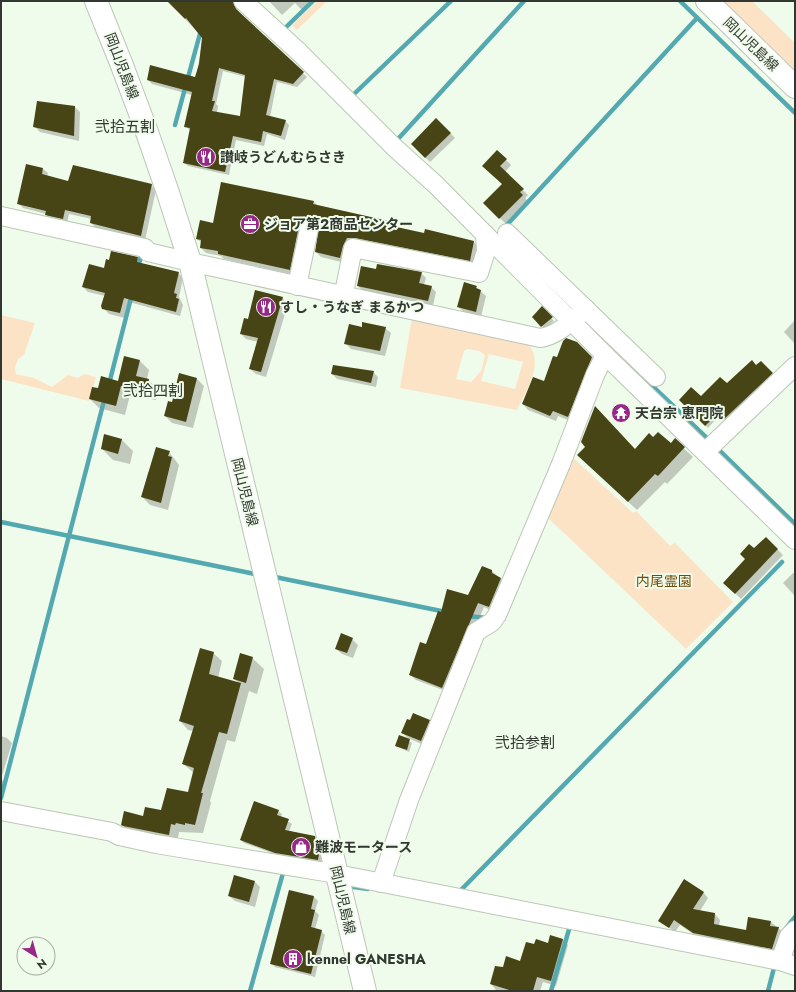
<svg xmlns="http://www.w3.org/2000/svg" width="796" height="992" font-family="Jost,'Noto Sans JP',sans-serif">
<style>
.green{fill:#fce3c5;fill-rule:evenodd}
.shadow{fill:#0003;fill-rule:evenodd}
.lines{fill:none;stroke-linecap:round;stroke-linejoin:round}
.stream{stroke:#54a9b0;stroke-width:4.5}
.building{fill:#474415;fill-rule:evenodd}
.minor-casing{stroke:#bbc6b6;stroke-width:20}
.major-casing{stroke:#bbc6b6;stroke-width:24}
.minor{stroke:#fff;stroke-width:18}
.major{stroke:#fff;stroke-width:22}
.labels{text-anchor:middle;dominant-baseline:central;stroke-width:4;stroke-linejoin:round;paint-order:stroke}
.street-label{font-size:14px;fill:#333731;stroke:#f0fceb}
.poi-label{font-size:14px;font-weight:bold;fill:#333731;stroke:#f0fceb;text-anchor:start}
.park-label{font-size:14px;fill:#734b0d;stroke:#f0fceb}
.neighbourhood-label{font-size:15px;fill:#333731;stroke:#f0fceb}
</style>
<rect width="100%" height="100%" fill="#f0fceb"/>
<g class="green">
<polygon points="317,1 327,1 297,30 292,25"/>
<polygon points="720,1 752,1 795,43 795,74"/>
<polygon points="1,315 35,323 24,355 18,359 15,368 16,374 34,378 52,387 68,375 78,378 84,374 96,377 89,401 1,379"/>
<path d="M412,318L528,344C545,363 526,391 517,410L400,388ZM467,349L479,351L485,355L481,371L471,382L456,379L464,351ZM489,354L523,362L515,389L481,381Z"/>
<polygon points="569,454 633,513 636,511 670,546 675,543 733,602 686,649 545,515"/>
</g>
<g class="shadow">
<path d="M168,1H231L236,6L239,13L307,77L297,87L277,82L270,117L285,121L289,125L285,140L267,134L264,146L236,140L229,175L188,166L184,163L191,131L185,126L192,95L152,84L148,80L196,78L203,38ZM223,71L246,77L240,117L217,113L218,106L216,104Z"/>
<polygon points="269,1 315,1 304,12 295,3 282,15"/>
<polygon points="75,107 80,112 79,141 40,132 34,126"/>
<polygon points="436,119 455,138 430,162 412,144"/>
<polygon points="497,151 511,165 505,172 528,195 525,198 528,201 506,224 484,203 503,184"/>
<polygon points="43,169 48,173 47,177 69,182 151,185 156,190 145,240 96,228 91,223 92,219 69,214 67,223 51,220 46,214 23,208 18,203"/>
<polygon points="314,202 318,206 393,223 398,228 425,234 426,230 474,242 479,248 475,265 353,242 345,263 321,257 316,252 319,225 317,224 307,227 295,275 224,259 221,256 206,253 201,248 202,243 197,239 214,224"/>
<polygon points="137,258 142,264 178,273 183,278 179,297 183,305 180,316 129,302 125,318 109,314 103,308 105,296 88,292 83,287 105,269"/>
<polygon points="377,270 421,273 426,278 424,285 431,287 436,292 433,306 363,291 358,286"/>
<polygon points="476,287 486,296 481,317 464,312 458,307"/>
<polygon points="282,298 288,304 266,377 256,374 250,369 258,342 246,339 241,334 249,321"/>
<polygon points="542,308 554,321 545,329 533,317"/>
<polygon points="795,320 795,344 784,332"/>
<polygon points="385,328 391,333 385,356 351,349 345,343 362,329"/>
<polygon points="577,343 597,363 573,422 558,416 556,421 528,410 523,404 544,383 557,358"/>
<polygon points="140,361 149,370 147,379 158,389 156,400 130,395 125,415 99,408 90,399 99,389 119,382"/>
<polygon points="761,362 774,376 725,423 719,416 708,428 680,400 701,398 727,385"/>
<polygon points="373,372 378,377 376,387 337,379 332,374"/>
<polygon points="196,378 204,386 193,428 172,423 165,416 172,403"/>
<polygon points="653,438 671,445 675,440 693,457 667,484 665,482 637,510 578,455 635,450"/>
<polygon points="122,440 133,451 130,464 113,460 102,449"/>
<polygon points="169,452 179,465 168,510 150,505 142,497 148,472 150,472"/>
<polygon points="766,538 783,555 741,599 730,588 754,550"/>
<polygon points="492,571 506,584 494,612 484,607 448,692 416,680 410,675 442,613 469,596"/>
<polygon points="793,573 795,574 795,596 783,583"/>
<polygon points="352,639 358,645 353,658 342,654 336,649"/>
<polygon points="213,653 222,661 218,678 239,683 234,679 252,658 264,669 257,694 249,691 235,742 227,740 210,801 211,803 203,833 179,832 177,843 130,833 122,824 162,811 189,793 194,773 183,764 194,731 188,730 180,721"/>
<polygon points="429,721 435,726 426,746 408,738 402,733"/>
<polygon points="1,736 7,738 12,743 1,779 6,784 1,800"/>
<polygon points="399,736 412,743 409,752 396,746"/>
<polygon points="278,811 282,814 281,817 292,824 289,831 314,837 318,840 322,858 321,863 280,856 244,843 241,840"/>
<polygon points="255,882 260,887 255,907 235,901 229,896"/>
<polygon points="290,891 314,897 318,901 315,911 319,915 315,929 321,931 325,935 315,977 275,967 271,963"/>
<polygon points="703,892 708,898 700,911 715,914 720,920 719,926 747,931 771,922 778,928 784,933 778,954 699,938 680,925 675,932 660,921"/>
<polygon points="562,939 568,945 556,986 543,982 540,991 501,991 496,990 491,984 504,969 520,962 535,945 548,944"/>
</g>
<g class="lines">
<g class="stream">
<polyline points="680,1 795,113"/>
<polyline points="284,29 313,1"/>
<polyline points="353,95 451,1"/>
<polyline points="175,125 201,30"/>
<polyline points="398,139 524,1"/>
<polyline points="505,227 697,18"/>
<polyline points="138,268 142,252"/>
<polyline points="647,381 711,442"/>
<polyline points="109,384 132,294"/>
<polyline points="716,447 795,524"/>
<polyline points="1,522 255,574"/>
<polyline points="275,577 446,612"/>
<polyline points="467,616 487,618"/>
<polyline points="1,798 105,397"/>
<polyline points="347,886 368,889"/>
<polyline points="460,891 782,562"/>
<polyline points="787,927 795,917"/>
<polyline points="250,991 283,873"/>
<polyline points="551,991 570,926"/>
<polyline points="768,991 775,964"/>
</g>
</g>
<g class="building">
<path d="M167,1H233L236,9L304,72L293,84L274,79L266,115L286,120L281,136L263,131L261,142L233,136L225,172L183,163L190,128L184,127L192,92L147,80L150,65L195,77L199,64L202,38L186,18L185,19ZM219,68L245,75L240,116L212,111L215,101H212Z"/>
<polygon points="37,101 75,106 74,136 33,127"/>
<polygon points="436,118 451,133 425,158 411,144"/>
<polygon points="497,150 507,159 500,166 524,189 520,192 523,195 499,219 483,203 502,184 482,166"/>
<polygon points="26,164 43,168 42,174 68,181 73,165 152,184 141,236 90,223 91,216 65,210 63,219 45,215 46,211 17,204"/>
<polygon points="221,182 314,201 313,204 393,222 392,226 424,233 425,229 470,240 474,241 470,261 355,238 347,238 343,246 340,258 315,252 319,226 316,221 311,219 301,222 299,226 290,270 218,254 218,251 200,248 201,240 196,239 200,220 213,223"/>
<polygon points="111,251 138,257 137,262 179,272 174,293 177,294 176,298 179,299 176,312 124,298 120,313 102,309 101,306 105,293 82,287 89,264 104,268 106,259 109,260"/>
<polygon points="377,264 422,272 419,283 432,286 428,301 357,286 361,266 376,269"/>
<polygon points="464,282 477,286 476,288 481,290 476,312 457,307"/>
<polygon points="255,290 283,297 261,372 249,369 258,338 240,334 244,318 248,319"/>
<polygon points="542,306 553,317 541,327 532,317"/>
<polygon points="362,322 386,327 380,351 344,344 349,324 362,327"/>
<polygon points="566,338 577,342 592,357 568,417 553,411 550,416 522,404 533,377 544,381 553,356 557,357 563,341"/>
<polygon points="124,356 140,360 136,376 149,379 147,392 121,386 116,406 89,399 92,387 98,388 101,376 118,381"/>
<polygon points="752,360 756,365 761,361 773,373 722,421 716,415 705,426 679,400 691,387 701,396 720,377 727,383"/>
<polygon points="333,365 374,371 371,383 331,374"/>
<polygon points="179,373 197,378 186,422 164,416 168,401 172,402"/>
<polygon points="595,406 635,449 649,433 653,437 658,432 671,443 675,438 685,447 658,476 655,474 628,502 577,455 585,447 581,442"/>
<polygon points="104,434 122,439 118,454 101,449"/>
<polygon points="156,447 170,451 168,456 172,457 161,503 141,497"/>
<polygon points="766,537 778,549 735,594 723,583 745,559 740,554 749,544 754,548"/>
<polygon points="482,566 492,570 492,573 501,578 489,607 478,603 442,688 409,675 420,642 426,644 438,611 441,612 447,589 468,595"/>
<polygon points="341,633 353,638 347,653 335,649"/>
<polygon points="200,648 214,652 209,674 241,683 227,734 219,732 201,793 203,793 195,825 185,823 185,825 176,823 175,825 171,824 169,835 123,826 121,825 124,811 143,816 145,807 161,810 167,788 188,792 194,768 182,764 194,726 179,721"/>
<polygon points="240,653 253,657 246,683 233,679"/>
<polygon points="413,713 430,720 421,741 401,733 407,719 410,720"/>
<polygon points="399,735 410,739 407,750 395,746"/>
<polygon points="254,801 279,810 277,815 289,819 285,830 315,836 319,854 318,860 275,853 240,840"/>
<polygon points="234,875 255,881 249,902 228,896"/>
<polygon points="684,879 704,892 693,909 715,913 714,924 746,930 748,917 771,921 770,926 779,927 772,949 693,933 674,920 669,928 658,921"/>
<polygon points="289,890 314,896 311,909 315,910 311,927 322,930 311,974 270,964"/>
<polygon points="550,935 563,939 551,981 537,977 533,991 512,991 490,984 495,966 503,967 506,956 520,961 526,942 534,944 536,939 548,943"/>
</g>
<g class="lines">
<g class="minor-casing">
<g id="minor">
<polyline points="243,1 299,52 394,147 436,185 605,355 795,540"/>
<path d="M1,216L145,248L148,252L190,262L540,338C557,336 573,320 586,309"/>
<polyline points="507,233 656,377"/>
<polyline points="297,286 309,229"/>
<polyline points="344,293 353,248 479,273 486,251 485,234"/>
<polyline points="705,452 795,366"/>
<polyline points="1,811 112,832 119,836 156,844 337,874 780,961 795,966"/>
<polyline points="381,883 409,800 476,632 492,622 497,615 561,464 595,375 605,355"/>
<polyline points="780,961 789,936 795,930"/>
</g>
</g>
<g class="major-casing">
<g id="major">
<path d="M96,1C132,87 163,173 190,262L365,991"/>
<polyline points="707,1 795,87"/>
</g>
</g>
<use href="#minor" class="minor"/>
<use href="#major" class="major"/>
</g>
<defs>
<g id="restaurant-disc" transform="scale(1)"><circle r="9.5" fill="#982887" stroke="#f0fceb"/><path d="M-5-6h1v4h1v-4h1v4h1v-4h1v5L-1.5 .5V6h-2V.5L-5-1ZM5-6V6H3V1.5H1.5Q1.5-4 5-6Z" fill="#fff"/></g>
<g id="office-disc" transform="scale(1)"><circle r="9.5" fill="#982887" stroke="#f0fceb"/><path d="M-6-3h4V-5.5h4V-3h4V5H-6ZM-1-4.5V-3h2v-1.5ZM-6 0V1H6V0Z" fill="#fff"/></g>
<g id="temple-disc" transform="scale(1)"><circle r="9.5" fill="#982887" stroke="#f0fceb"/><path d="M0-6L5-2H3V0L6.5 2.5H4V6H1.5V3h-3V6H-4V2.5H-6.5L-3 0V-2H-5Z" fill="#fff"/></g>
<g id="shop-disc" transform="scale(1)"><circle r="9.5" fill="#982887" stroke="#f0fceb"/><path d="M-5-2.5h2.3a2.7 3.5 0 0 1 5.4 0H5L5.5 6h-11ZM-1.5-2.5h3a1.5 2.3 0 0 0-3 0Z" fill="#fff"/></g>
<g id="building-disc" transform="scale(1)"><circle r="9.5" fill="#982887" stroke="#f0fceb"/><path d="M-4-6H4V6H1V3H-1V6H-4ZM-2.5-4.3h1.7v1.8h-1.7ZM.8-4.3h1.7v1.8H.8ZM-2.5-1h1.7V.8h-1.7ZM.8-1h1.7V.8H.8Z" fill="#fff"/></g>
</defs>
<g fill-rule="evenodd">
<use href="#restaurant-disc" x="206" y="157"/>
<use href="#office-disc" x="250" y="224"/>
<use href="#restaurant-disc" x="266" y="307"/>
<use href="#temple-disc" x="621" y="413"/>
<use href="#shop-disc" x="301" y="847"/>
<use href="#building-disc" x="293" y="959"/>
</g>
<g class="labels">
<g class="street-label">
<text transform="translate(751 44) rotate(44)">岡山児島線</text>
<text transform="translate(122 66) rotate(69)">岡山児島線</text>
<text transform="translate(245 492) rotate(76)">岡山児島線</text>
<text transform="translate(343 900) rotate(77)">岡山児島線</text>
</g>
<g class="poi-label">
<text x="220" y="157">讃岐うどんむらさき</text>
<text x="264" y="224">ジョア第2商品センター</text>
<text x="280" y="307">すし・うなぎ まるかつ</text>
<text x="635" y="413">天台宗 恵門院</text>
<text x="315" y="847">難波モータース</text>
<text x="307" y="959">kennel GANESHA</text>
</g>
<g class="park-label">
<text x="664" y="581">内尾霊園</text>
</g>
<g class="neighbourhood-label">
<text x="125" y="127">弐拾五割</text>
<text x="153" y="391">弐拾四割</text>
<text x="525" y="743">弐拾参割</text>
</g>
</g>
<rect width="796" height="992" fill="none" stroke="#333731" stroke-width="4"/>
<g transform="translate(36 956) rotate(143)"><circle r="19" fill="#f0fceb" stroke="#a4ada1"/>
<path d="M0-3L7 15L0 10L-7 15Z" fill="#982887"/>
<text y="-6" font-size="11" font-weight="bold" text-anchor="middle" fill="#333731">N</text>
</g>
</svg>
